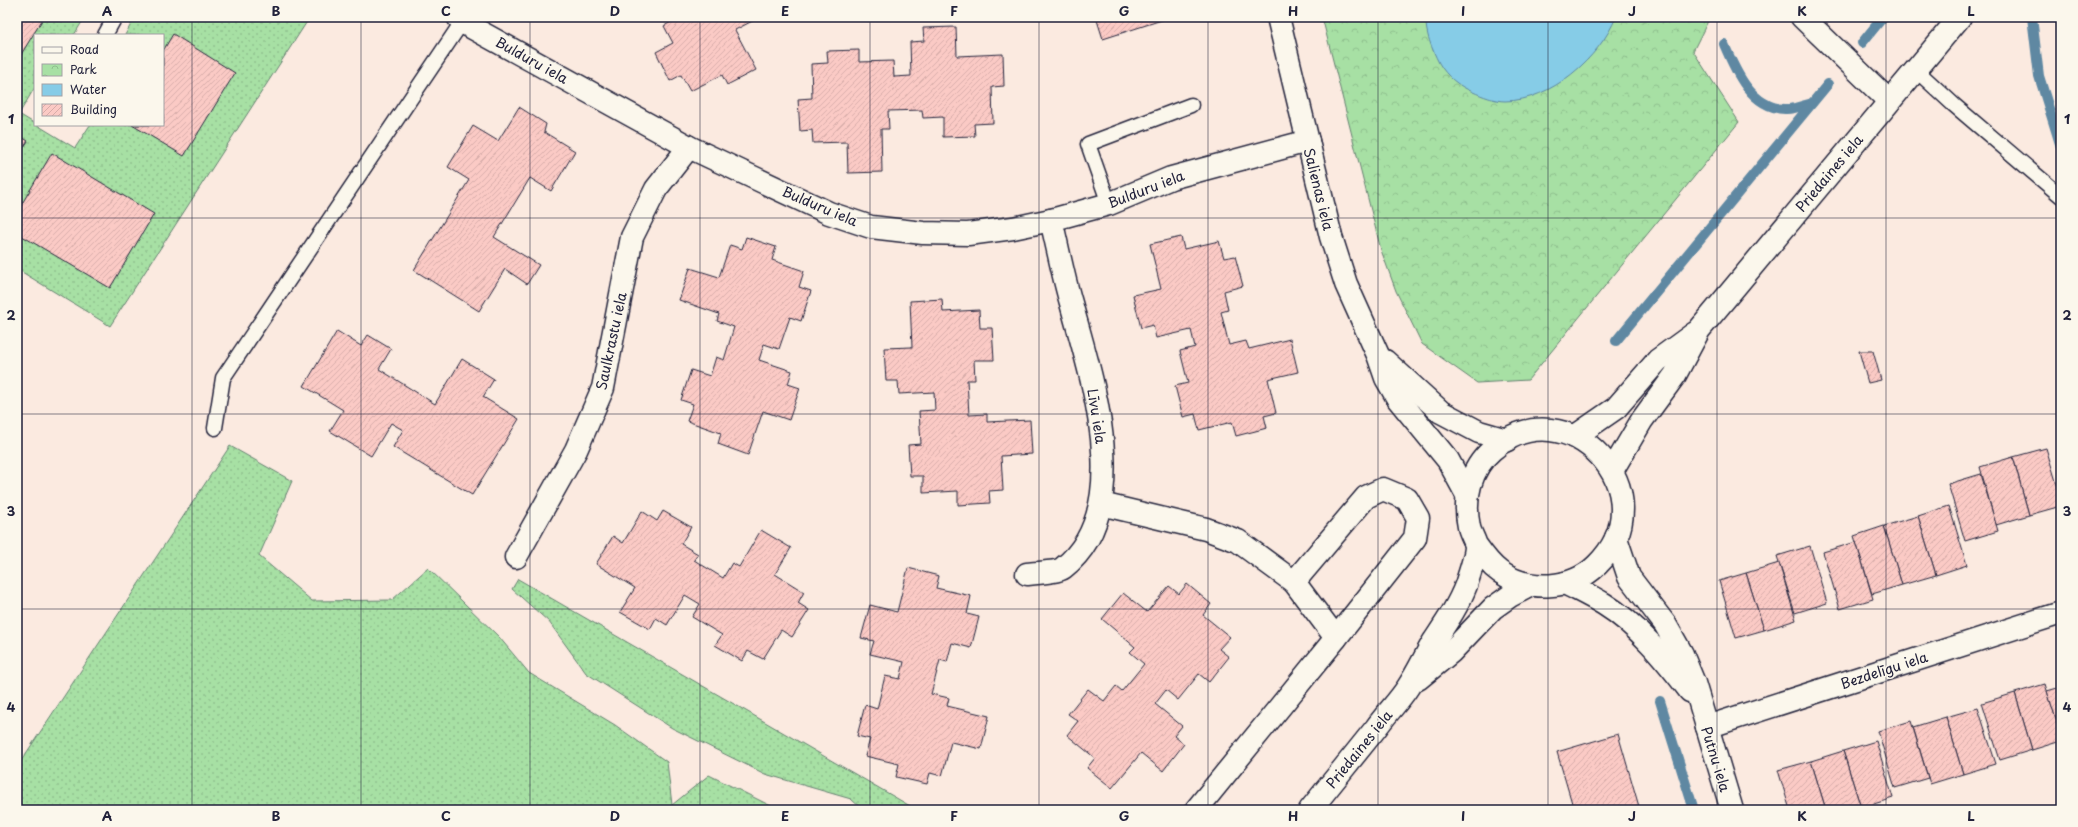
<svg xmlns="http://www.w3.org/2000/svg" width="2078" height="827" font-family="'Playpen Sans',sans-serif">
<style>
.grass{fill:url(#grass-dots);stroke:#648170}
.park{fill:url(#park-crowns);stroke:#648170}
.water{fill:#86cce7;stroke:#5e88a2}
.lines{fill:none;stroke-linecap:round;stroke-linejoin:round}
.stream{stroke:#5e88a2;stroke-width:10}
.building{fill:url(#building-hatch);stroke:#22223b}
.service-casing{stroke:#22223b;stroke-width:17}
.minor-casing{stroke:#22223b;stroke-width:25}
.service{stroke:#fbf7ec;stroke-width:14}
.minor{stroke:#fbf7ec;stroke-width:22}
.grid{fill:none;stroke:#22223b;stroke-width:1;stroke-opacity:0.55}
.labels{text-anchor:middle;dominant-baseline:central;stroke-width:3;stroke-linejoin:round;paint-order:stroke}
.street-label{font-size:14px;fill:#22223b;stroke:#fbf7ec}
.neatline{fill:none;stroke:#22223b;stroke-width:1.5}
.grid-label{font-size:13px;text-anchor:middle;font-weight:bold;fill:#22223b}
</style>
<defs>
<pattern id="grass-dots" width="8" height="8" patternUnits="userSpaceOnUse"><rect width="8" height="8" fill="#a7e0a4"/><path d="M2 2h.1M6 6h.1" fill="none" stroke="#8fc08e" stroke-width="1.8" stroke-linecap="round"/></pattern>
<pattern id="park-crowns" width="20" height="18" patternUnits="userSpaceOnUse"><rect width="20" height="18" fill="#a7e0a4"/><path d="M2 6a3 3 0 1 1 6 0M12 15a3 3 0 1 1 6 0" fill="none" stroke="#8fc08e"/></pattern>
<pattern id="building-hatch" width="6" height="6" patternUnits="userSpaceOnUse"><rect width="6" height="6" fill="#fbcac5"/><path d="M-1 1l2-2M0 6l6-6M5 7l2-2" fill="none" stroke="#d7adaa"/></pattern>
</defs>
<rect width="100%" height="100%" fill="#fbeae0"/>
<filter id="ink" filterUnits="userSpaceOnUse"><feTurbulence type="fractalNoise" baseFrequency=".025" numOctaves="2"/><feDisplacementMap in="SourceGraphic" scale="8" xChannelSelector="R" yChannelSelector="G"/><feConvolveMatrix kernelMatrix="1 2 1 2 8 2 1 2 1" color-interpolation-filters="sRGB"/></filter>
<g filter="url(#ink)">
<g class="grass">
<polygon points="17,17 85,17 74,35 35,35 35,87 19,114 75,148 90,125 163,125 163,35 125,35 135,17 310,17 110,326 17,269"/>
<polygon points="230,446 292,481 259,556 312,601 392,600 428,568 499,637 529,673 615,725 667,762 672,805 709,775 779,810 17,810 17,767"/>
<polygon points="518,579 917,810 863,810 851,799 765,774 672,728 586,673 549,622 512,589"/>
</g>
<polygon class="park" points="1322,17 1710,17 1693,51 1739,122 1528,380 1477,383 1422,344 1396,291 1381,250"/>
<path class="water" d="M1426,17H1616C1600,57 1551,101 1505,101C1495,101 1482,96 1473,92C1459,86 1447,77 1439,63C1432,49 1425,33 1426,17Z"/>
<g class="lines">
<g class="stream">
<polyline points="2032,17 2039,76 2061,147"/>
<polyline points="1862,43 1883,17"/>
<path d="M1724,44C1735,70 1751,108 1785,109C1793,110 1804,105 1812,103"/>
<polyline points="1616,341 1828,84"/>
<polyline points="1660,701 1694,810"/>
</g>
</g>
<g class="building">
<polygon points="17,17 44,17 17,61"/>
<polygon points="668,17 760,17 735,30 756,70 727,85 722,75 690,91 681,75 670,81 656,52 673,43 664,26 671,22"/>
<polygon points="1096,17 1171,17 1103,39"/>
<polygon points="956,27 957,56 1003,54 1004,86 992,87 993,123 974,124 975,136 943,137 943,117 923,118 922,110 888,111 889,129 881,129 882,172 848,173 847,142 813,143 812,130 800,131 798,99 812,98 811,64 828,63 827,51 859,50 859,62 893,61 894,77 911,76 910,42 924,41 923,28"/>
<polygon points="173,34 235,73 184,156 132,125 163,125 163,51"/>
<polygon points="519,107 546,124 544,132 575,151 551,191 530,178 494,237 539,265 527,284 505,269 479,311 414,270 469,180 448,167 473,126 498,141"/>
<polygon points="17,134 28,141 17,157"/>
<polygon points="52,153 154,214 110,288 17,233 17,212"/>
<polygon points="746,237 776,247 772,260 804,271 799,287 811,291 801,321 790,317 779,349 764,344 759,360 792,371 788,384 800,388 789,420 763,411 748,455 718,444 721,433 687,421 693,404 681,400 691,370 710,376 716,357 724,360 734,327 717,321 719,314 679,300 690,268 719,277 730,245 742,249"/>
<polygon points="1181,237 1184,249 1219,241 1224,258 1235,256 1243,286 1224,291 1228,310 1221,312 1229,345 1246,341 1249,349 1290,339 1298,372 1268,379 1276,413 1264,416 1267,428 1236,436 1232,422 1199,430 1195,414 1183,417 1175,386 1188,383 1180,351 1195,347 1191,330 1156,338 1153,325 1141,328 1133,295 1161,289 1150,244"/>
<polygon points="942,299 943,312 979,310 980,328 992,328 994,360 974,360 975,380 967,380 969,415 987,414 987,422 1030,420 1032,454 1001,456 1003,490 989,491 990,503 958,505 958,491 923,493 923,476 910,476 908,445 921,444 919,411 935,410 934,392 899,394 898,381 886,381 884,348 912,347 910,301"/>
<polygon points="337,331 361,346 368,335 391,349 379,369 435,404 462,359 494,379 483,397 519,419 472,495 393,447 403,430 391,423 371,456 330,431 343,410 304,386"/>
<polygon points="1859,351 1873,351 1881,380 1868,383"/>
<polygon points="2046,448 2061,498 2061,506 2029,515 2013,457"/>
<polygon points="2013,457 2029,515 1996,525 1980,467"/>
<polygon points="1981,474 1998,531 1965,541 1948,484"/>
<polygon points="1949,506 1967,565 1936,575 1918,516"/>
<polygon points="642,511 657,521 663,511 691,527 681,544 698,554 694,560 723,578 732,563 739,567 761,530 791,548 775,574 804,592 798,603 809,610 792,637 781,630 763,659 748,651 742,661 715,645 722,635 692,617 700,604 685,595 667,625 656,618 650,629 620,612 635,588 596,564 613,536 623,543"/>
<polygon points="1918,516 1936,575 1902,585 1884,526"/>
<polygon points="1884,526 1902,585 1872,594 1854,536"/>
<polygon points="1856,542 1873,599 1840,609 1823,552"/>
<polygon points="1810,546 1827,603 1795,613 1777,556"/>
<polygon points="1779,563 1796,620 1764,630 1746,573"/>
<polygon points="908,568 939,576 936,588 971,596 967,614 979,617 971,648 952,643 947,662 940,660 931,694 949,698 947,706 989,716 981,749 951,742 942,776 930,773 927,784 896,777 899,764 865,756 870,739 857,736 865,705 877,709 885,676 900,679 904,662 870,654 874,641 861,638 870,605 897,612"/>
<polygon points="1746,573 1764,630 1736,638 1719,581"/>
<polygon points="1187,584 1211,604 1203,615 1230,637 1219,649 1229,657 1209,682 1199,674 1178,700 1166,690 1155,704 1182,726 1174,736 1184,744 1163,771 1141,753 1112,788 1087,768 1095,758 1067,735 1078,721 1068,714 1088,689 1104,701 1116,686 1122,691 1144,664 1130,652 1135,647 1102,619 1123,593 1147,612 1169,586 1179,594"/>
<polygon points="2045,684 2061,735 2061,741 2032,750 2015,693"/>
<polygon points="2061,687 2061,735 2047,691"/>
<polygon points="2015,693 2032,750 2000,760 1982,703"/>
<polygon points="1978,708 1996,764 1963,774 1946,717"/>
<polygon points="1946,717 1963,774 1930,784 1913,727"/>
<polygon points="1911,721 1928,778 1895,788 1878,731"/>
<polygon points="1618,734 1640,810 1574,810 1557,752"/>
<polygon points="1876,741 1893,798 1861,808 1843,751"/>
<polygon points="1843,751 1861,808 1853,810 1826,810 1811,761"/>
<polygon points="1811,761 1826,810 1790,810 1778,770"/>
</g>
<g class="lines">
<g class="service-casing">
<g id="service">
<polyline points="105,35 115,17"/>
<polyline points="1916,70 1954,105 2061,196"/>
<polyline points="1109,204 1088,144 1191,105"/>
<polyline points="215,428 223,378 462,22 468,17"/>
</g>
</g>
<g class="minor-casing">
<g id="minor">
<polyline points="458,17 462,22 689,147 829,213 871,227 923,233 968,234 1013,228 1051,220 1109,204 1171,178 1308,141"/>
<polyline points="1278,17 1331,237 1346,284 1378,355 1386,378 1398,399 1448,460 1467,495"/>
<polyline points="1802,17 1889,101"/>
<polyline points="1385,361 1441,412 1479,432 1507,440"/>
<polyline points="1574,437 1616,408 1658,360 1695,333"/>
<polyline points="1612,471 1642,420 1675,375 1699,330 1960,17"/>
<polyline points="1101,504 1206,529 1238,541 1294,582 1336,638 1196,810"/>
<polyline points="1616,538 1629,577 1665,624 1682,654 1694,683 1732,810"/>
<polyline points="516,557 576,450 603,388 632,237 656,189 689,147"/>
<path d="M1027,574C1035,573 1058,572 1063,568C1137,510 1091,377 1071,303C1063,276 1058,248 1051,220"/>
<polyline points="1294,582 1366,497 1383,489 1407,499 1418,518 1415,538 1336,638"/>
<path d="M1565,583C1578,590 1591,596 1604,604C1638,625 1666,660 1690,691"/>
<polyline points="1418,679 1451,652 1493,608 1510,596 1531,585"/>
<polyline points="1707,727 2061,613"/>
<path d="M1310,810C1332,783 1354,755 1376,728C1386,714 1399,701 1408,687C1418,672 1425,656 1434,641C1446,623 1458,606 1466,585C1469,575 1476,556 1476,546C1475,540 1470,533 1469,527C1463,499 1470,469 1492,450C1567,384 1670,493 1597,565C1572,590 1529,592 1500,572C1490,565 1483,555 1476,545"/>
</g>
</g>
<use href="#service" class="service"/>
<use href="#minor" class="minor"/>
</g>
</g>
<path class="grid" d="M192,17V810M361,17V810M530,17V810M700,17V810M870,17V810M1039,17V810M1208,17V810M1378,17V810M1548,17V810M1717,17V810M1886,17V810M17,218H2061M17,414H2061M17,609H2061"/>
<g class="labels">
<g class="street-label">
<text transform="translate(532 60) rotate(29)">Bulduru iela</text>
<text transform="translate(1829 173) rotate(-50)">Priedaines iela</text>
<text transform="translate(1146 189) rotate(-21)">Bulduru iela</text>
<text transform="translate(1319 189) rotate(76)">Salienas iela</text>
<text transform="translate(820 206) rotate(23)">Bulduru iela</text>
<text transform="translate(611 341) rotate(-78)">Saulkrastu iela</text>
<text transform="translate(1097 416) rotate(81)">Līvu iela</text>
<text transform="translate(1884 670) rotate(-18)">Bezdelīgu iela</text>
<text transform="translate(1359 749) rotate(-51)">Priedaines iela</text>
<text transform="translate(1716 759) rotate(73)">Putnu iela</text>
</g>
</g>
<rect width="2078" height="827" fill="none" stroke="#fbf7ec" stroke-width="44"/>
<rect x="34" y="34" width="130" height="92" fill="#fbf7ec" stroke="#a4a2a5"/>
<rect x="42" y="47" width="20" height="6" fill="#fbf7ec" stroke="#a4a2a5"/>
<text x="70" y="54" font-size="12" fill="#22223b">Road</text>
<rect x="42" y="64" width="20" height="12" fill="url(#park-crowns)" stroke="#a4a2a5"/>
<text x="70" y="74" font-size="12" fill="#22223b">Park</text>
<rect x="42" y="84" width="20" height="12" fill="#86cce7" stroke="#a4a2a5"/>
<text x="70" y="94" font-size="12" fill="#22223b">Water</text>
<rect x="42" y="104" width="20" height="12" fill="url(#building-hatch)" stroke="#a4a2a5"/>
<text x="70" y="114" font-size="12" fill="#22223b">Building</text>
<rect x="22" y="22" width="2034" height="783" class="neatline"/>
<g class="grid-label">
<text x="107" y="16">A</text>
<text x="276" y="16">B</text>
<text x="446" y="16">C</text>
<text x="615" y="16">D</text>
<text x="785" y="16">E</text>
<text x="954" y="16">F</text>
<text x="1124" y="16">G</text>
<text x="1293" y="16">H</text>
<text x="1463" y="16">I</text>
<text x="1632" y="16">J</text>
<text x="1802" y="16">K</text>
<text x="1971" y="16">L</text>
<text x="11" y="124">1</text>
<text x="2067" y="124">1</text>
<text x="11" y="320">2</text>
<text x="2067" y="320">2</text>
<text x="11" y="516">3</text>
<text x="2067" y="516">3</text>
<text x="11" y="712">4</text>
<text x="2067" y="712">4</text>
<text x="107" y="821">A</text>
<text x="276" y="821">B</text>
<text x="446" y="821">C</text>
<text x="615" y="821">D</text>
<text x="785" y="821">E</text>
<text x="954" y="821">F</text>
<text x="1124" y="821">G</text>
<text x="1293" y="821">H</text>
<text x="1463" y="821">I</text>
<text x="1632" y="821">J</text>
<text x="1802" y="821">K</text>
<text x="1971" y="821">L</text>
</g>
</svg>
